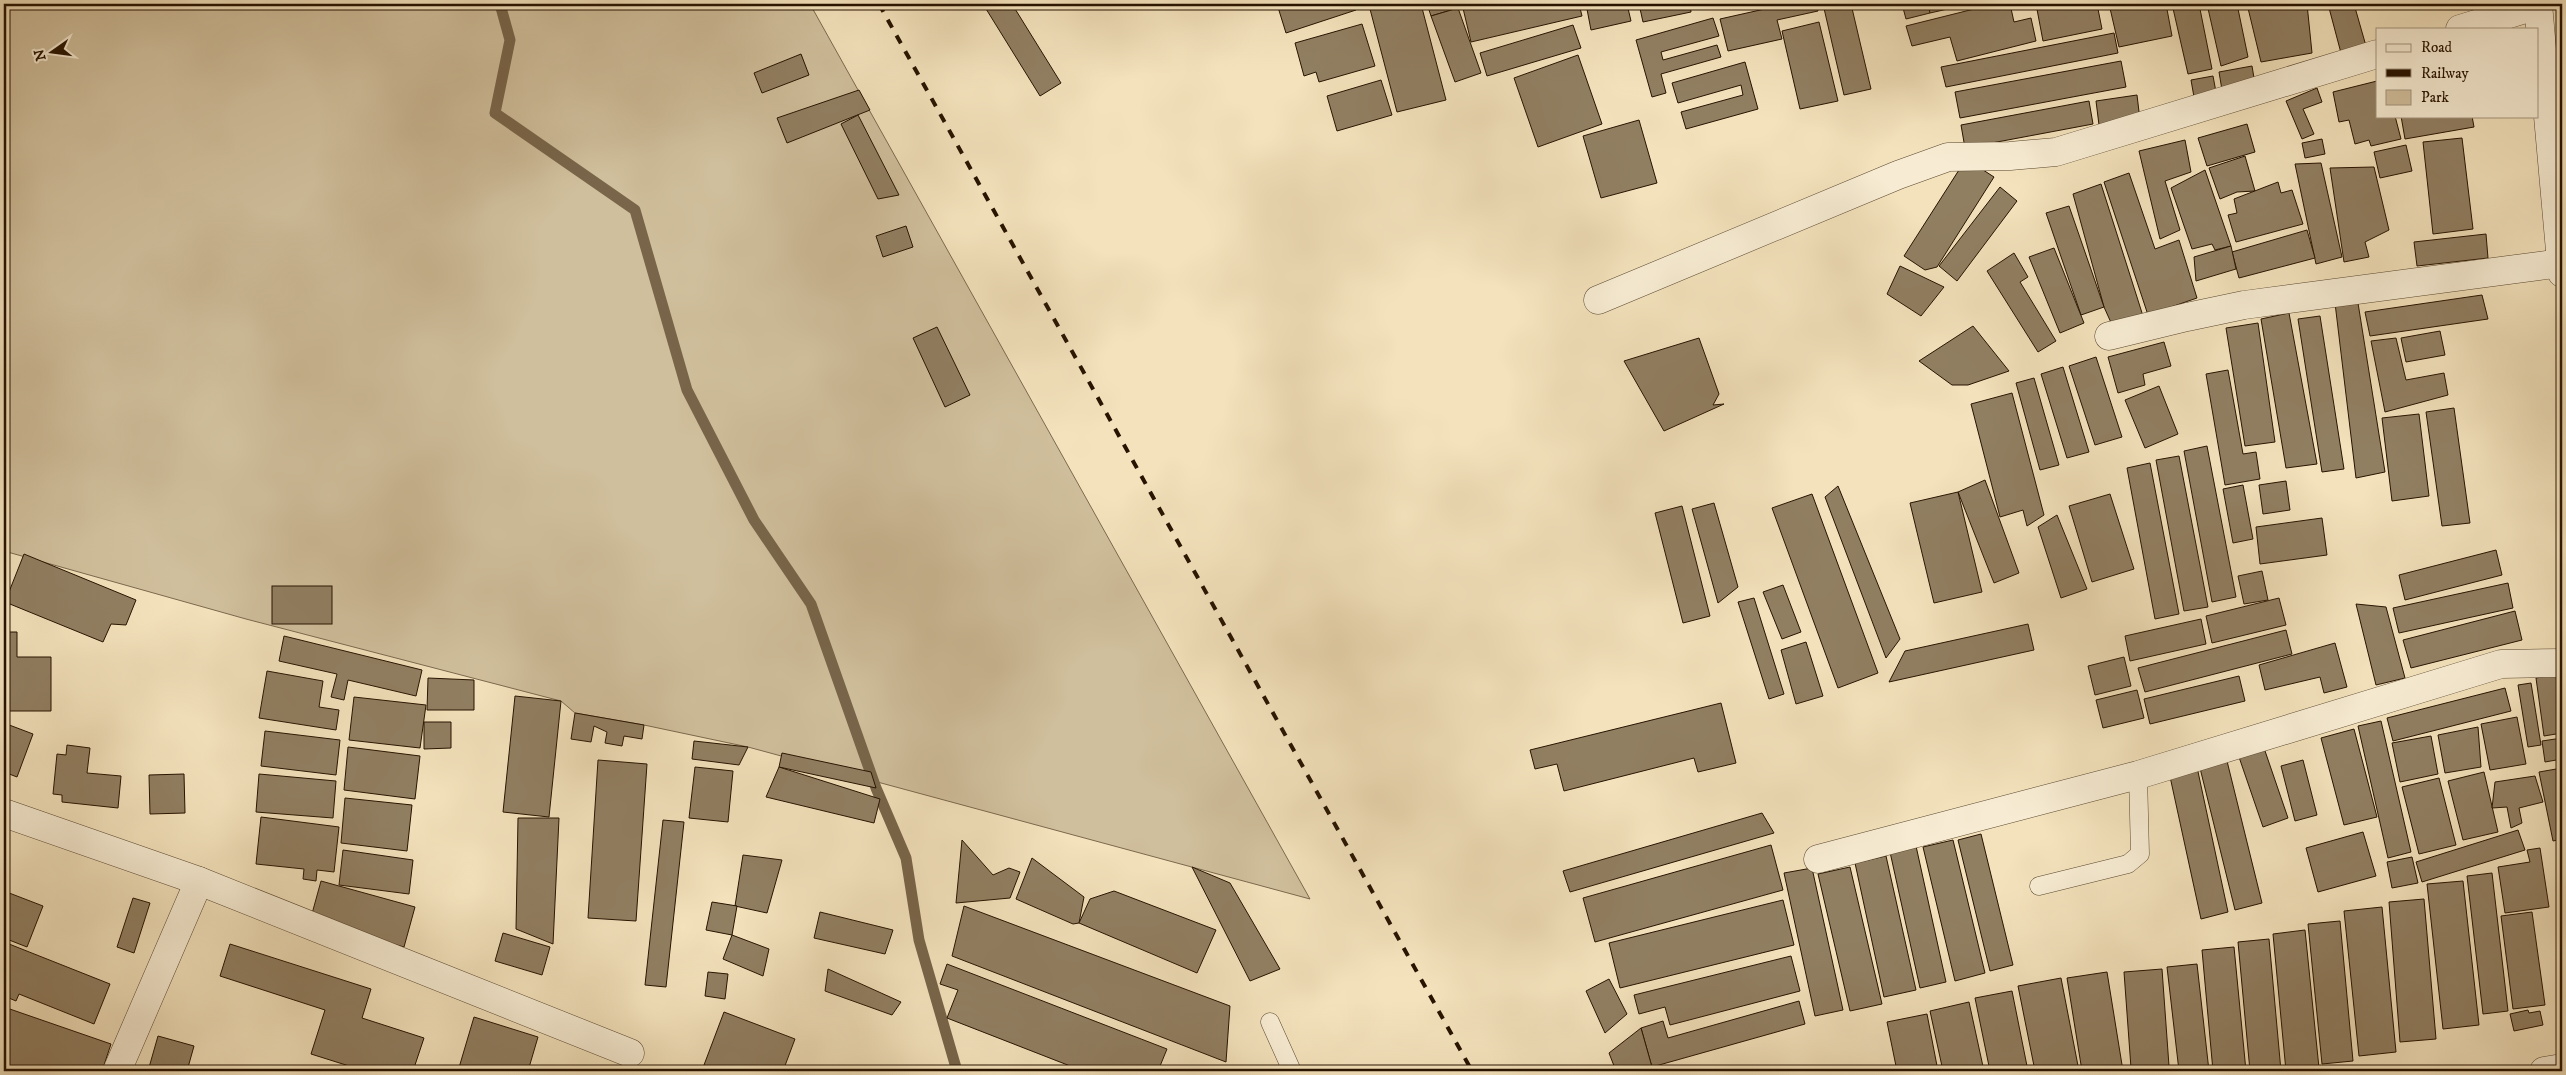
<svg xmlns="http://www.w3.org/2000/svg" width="2566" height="1075" font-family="'IM FELL DW Pica',serif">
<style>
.green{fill:#d0bf9c;stroke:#7c694e}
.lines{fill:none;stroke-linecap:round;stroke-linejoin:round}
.stream{stroke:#78654a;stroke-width:11}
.building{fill:#917f62;stroke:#271300}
.service-casing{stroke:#5a472f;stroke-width:19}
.minor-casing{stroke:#5a472f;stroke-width:29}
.service{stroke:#f7ecd3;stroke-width:18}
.minor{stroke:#f7ecd3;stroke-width:28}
.rail{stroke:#271300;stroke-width:4;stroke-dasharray:9 9;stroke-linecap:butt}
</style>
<rect width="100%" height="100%" fill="#f3e2bc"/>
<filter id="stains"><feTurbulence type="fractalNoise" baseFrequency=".004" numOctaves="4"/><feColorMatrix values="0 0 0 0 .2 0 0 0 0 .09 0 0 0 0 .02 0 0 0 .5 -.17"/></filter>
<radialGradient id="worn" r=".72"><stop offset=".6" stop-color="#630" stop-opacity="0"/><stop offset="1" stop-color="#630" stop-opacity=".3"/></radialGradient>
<polygon class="green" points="4,4 810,4 1310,899 748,747 644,725 575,713 561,701 246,619 4,551"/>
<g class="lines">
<polyline class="stream" points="500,4 510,40 495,113 635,210 687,390 754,520 811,604 876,788 906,858 919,940 957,1071"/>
</g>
<g class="building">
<polygon points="983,4 1012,4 1061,83 1040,96"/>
<polygon points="1277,4 1354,4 1356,10 1286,33"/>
<polygon points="1391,4 1421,4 1446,100 1397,112 1370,9"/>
<polygon points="1427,4 1457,4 1458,8 1431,16"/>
<polygon points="1462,4 1579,4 1582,16 1471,42"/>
<polygon points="1586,4 1627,4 1631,21 1591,30"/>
<polygon points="1639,4 1690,4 1691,12 1643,22"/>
<polygon points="1787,4 1816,4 1818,11 1777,20 1782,39 1728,51 1720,19"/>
<polygon points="1823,4 1851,4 1871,89 1844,95"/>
<polygon points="1902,4 1928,4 1930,13 1906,19"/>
<polygon points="1928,4 1970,4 1930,13"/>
<polygon points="1994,4 2010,4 2014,22 2031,18 2036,41 1957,61 1950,37 1912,46 1906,26"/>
<polygon points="2036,4 2097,4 2102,29 2043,41"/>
<polygon points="2109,4 2166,4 2172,36 2119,47"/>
<polygon points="2172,4 2199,4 2212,69 2188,74"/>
<polygon points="2207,4 2237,4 2248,57 2221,66"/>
<polygon points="2247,4 2307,4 2312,53 2261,62"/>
<polygon points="2328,4 2354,4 2366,46 2341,53"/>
<polygon points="1458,8 1481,73 1455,82 1431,16"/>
<polygon points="1713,18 1719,36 1661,52 1663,60 1717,45 1721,57 1661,74 1666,93 1652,97 1636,40"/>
<polygon points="1819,22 1838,101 1800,109 1782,31"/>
<polygon points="1362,24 1375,66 1319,82 1316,72 1304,76 1295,43"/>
<polygon points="1573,25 1581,48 1487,76 1480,53"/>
<polygon points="2114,33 2118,53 1946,87 1941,67"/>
<polygon points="801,54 809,75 762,93 754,73"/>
<polygon points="1578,55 1602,124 1538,147 1514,78"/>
<polygon points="2121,61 2126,87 1960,118 1955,92"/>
<polygon points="1745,62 1758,109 1686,129 1681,112 1743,95 1741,85 1678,103 1672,83"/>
<polygon points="2252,66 2255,84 2222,90 2219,72"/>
<polygon points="2213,76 2216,92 2194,97 2191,80"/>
<polygon points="1381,80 1392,115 1337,131 1327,96"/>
<polygon points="2377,81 2377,116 2395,116 2401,139 2371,146 2369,140 2355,144 2349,120 2339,122 2333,92"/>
<polygon points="2317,88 2322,102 2303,109 2314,134 2302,139 2286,101"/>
<polygon points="859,90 870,110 787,143 777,118"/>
<polygon points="2137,95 2140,120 2099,125 2096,101"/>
<polygon points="2089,101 2093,124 1965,148 1961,125"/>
<polygon points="858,115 899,195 878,199 841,124"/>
<polygon points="2401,116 2472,116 2474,127 2405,139"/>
<polygon points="1639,120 1657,183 1601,198 1583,136"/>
<polygon points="2247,124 2255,152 2207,166 2198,138"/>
<polygon points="2462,138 2473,229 2433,234 2423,142"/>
<polygon points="2322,139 2325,154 2305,158 2302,143"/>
<polygon points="2185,140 2191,172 2165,181 2180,230 2160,239 2139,151"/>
<polygon points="2406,145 2412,171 2380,178 2374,152"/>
<polygon points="2245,156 2255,191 2237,192 2220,199 2209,168"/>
<polygon points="1966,159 1994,177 1937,267 1925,270 1904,256"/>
<polygon points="2321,163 2342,257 2316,264 2295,164"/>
<polygon points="2374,167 2389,230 2365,242 2369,257 2344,262 2330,168"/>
<polygon points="2205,170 2231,246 2215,250 2212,244 2192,249 2171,188"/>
<polygon points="2129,173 2155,249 2179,240 2197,298 2148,315 2104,182"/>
<polygon points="2278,182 2281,193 2292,190 2303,224 2236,242 2228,215 2237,213 2234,199"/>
<polygon points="2101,184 2143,316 2113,327 2104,307 2073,194"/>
<polygon points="2000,187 2017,201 1957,281 1939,266"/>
<polygon points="2069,206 2104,307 2081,315 2046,213"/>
<polygon points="906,226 913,247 883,257 876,236"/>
<polygon points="2307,230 2315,258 2239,278 2232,252"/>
<polygon points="2486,234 2488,258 2417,266 2414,242"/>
<polygon points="2231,246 2236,269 2196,281 2194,257"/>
<polygon points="2054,248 2084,323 2060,333 2029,257"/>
<polygon points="2014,253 2028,277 2020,282 2056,341 2038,352 1987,271"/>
<polygon points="1900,266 1944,287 1921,316 1887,294"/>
<polygon points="2482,295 2488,319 2370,336 2365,312"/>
<polygon points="2335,303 2358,303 2385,472 2356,478"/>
<polygon points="2289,313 2317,464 2286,468 2261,319"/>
<polygon points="2320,316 2344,469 2322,472 2298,319"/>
<polygon points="2258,323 2275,442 2245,446 2226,328"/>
<polygon points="1973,326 2009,371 1968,385 1952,385 1919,361"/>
<polygon points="937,327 970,395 945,407 913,338"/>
<polygon points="2440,331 2445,355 2406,362 2401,338"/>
<polygon points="1699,338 1719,394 1713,405 1724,404 1664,431 1624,361"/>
<polygon points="2396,338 2406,380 2444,373 2448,395 2385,412 2371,341"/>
<polygon points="2164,342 2171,366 2143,374 2145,385 2118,393 2108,357"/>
<polygon points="2096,357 2122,437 2095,445 2069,366"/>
<polygon points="2063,367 2089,452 2067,458 2041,374"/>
<polygon points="2228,370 2243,454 2256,452 2260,479 2225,485 2206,374"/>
<polygon points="2034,378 2059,465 2040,470 2016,383"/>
<polygon points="2159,386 2178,434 2145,448 2125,400"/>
<polygon points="2012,393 2044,515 2027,526 2023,510 2000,517 1971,404"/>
<polygon points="2454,408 2470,523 2442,526 2426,412"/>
<polygon points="2419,414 2429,496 2392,501 2382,418"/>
<polygon points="2207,446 2236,597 2212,602 2184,451"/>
<polygon points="2179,456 2208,607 2184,611 2156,460"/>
<polygon points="2150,463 2179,614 2155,619 2127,468"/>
<polygon points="1985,480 2019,573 1994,583 1958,492"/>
<polygon points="2286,481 2290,510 2263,514 2259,485"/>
<polygon points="2243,485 2253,539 2233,543 2223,489"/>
<polygon points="1838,486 1900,639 1886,658 1825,497"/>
<polygon points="1958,492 1982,592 1934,603 1910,503"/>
<polygon points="1812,494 1878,673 1838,688 1772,508"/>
<polygon points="2110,494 2134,569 2092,582 2069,506"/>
<polygon points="1714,503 1738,587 1718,603 1692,509"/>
<polygon points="1682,506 1710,616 1683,623 1655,513"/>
<polygon points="2057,515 2087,589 2061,598 2038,527"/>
<polygon points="2322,518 2327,555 2260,564 2256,527"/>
<polygon points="2496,550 2502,575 2405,600 2399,575"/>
<polygon points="24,554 136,600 126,625 111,624 103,642 5,602"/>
<polygon points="2262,571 2268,600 2244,604 2238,576"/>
<polygon points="2508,583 2513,608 2399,633 2393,608"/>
<polygon points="1783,585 1801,632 1782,639 1763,592"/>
<rect x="272" y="586" width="60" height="38"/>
<polygon points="1754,598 1784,694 1769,699 1738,602"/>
<polygon points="2279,598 2286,625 2212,643 2206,616"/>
<polygon points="2356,604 2386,607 2405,678 2376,685"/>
<polygon points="2515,611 2522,640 2411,668 2403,640"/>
<polygon points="2201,619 2206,644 2130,661 2125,636"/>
<polygon points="2028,624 2034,650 1889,682 1905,651"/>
<polygon points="2286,630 2292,654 2145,692 2138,668"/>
<polygon points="4,632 17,632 17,657 51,657 51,711 4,711"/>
<polygon points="284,636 422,670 416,696 348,680 344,700 331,697 337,674 279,661"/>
<polygon points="1806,642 1823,696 1796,704 1781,650"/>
<polygon points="2335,643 2347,687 2324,693 2320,677 2265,690 2259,665"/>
<polygon points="2124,657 2131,686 2095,695 2088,666"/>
<polygon points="267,671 323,681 319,707 339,710 336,730 259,718"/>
<polygon points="2556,675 2562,733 2544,736 2536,678"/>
<polygon points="2239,676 2245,701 2150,724 2144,699"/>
<polygon points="428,678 474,680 474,710 427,710"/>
<polygon points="2531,683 2541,745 2528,747 2518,685"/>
<polygon points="2505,688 2511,711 2393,741 2387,718"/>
<polygon points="2137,690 2144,718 2103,728 2096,700"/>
<polygon points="515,696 561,701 549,817 503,812"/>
<polygon points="354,697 426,705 420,748 349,740"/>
<polygon points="1721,703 1736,763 1698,772 1694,758 1564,791 1557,764 1535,769 1530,750"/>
<polygon points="575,713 644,725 642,739 624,736 622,746 605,743 607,732 594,726 591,742 571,739"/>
<polygon points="2517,717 2526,764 2490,770 2481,724"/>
<polygon points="2381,721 2411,852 2388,858 2358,726"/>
<polygon points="424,722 451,722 451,748 424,749"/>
<polygon points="4,723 33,734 17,777 4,772"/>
<polygon points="2478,727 2481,767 2445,773 2438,735"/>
<polygon points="2354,729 2377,817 2344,825 2321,738"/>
<polygon points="265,731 340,740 336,775 261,766"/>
<polygon points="2431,736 2438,774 2400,782 2392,743"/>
<polygon points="2562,738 2562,759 2545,762 2542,741"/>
<polygon points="694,741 748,747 739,765 692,759"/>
<polygon points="67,745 90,748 87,773 121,776 118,808 62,802 62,795 53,794 57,754 66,755"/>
<polygon points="348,747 420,756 415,799 344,790"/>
<polygon points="2264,748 2288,818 2263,827 2239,757"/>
<polygon points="782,753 871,772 876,788 779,767"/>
<polygon points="598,760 647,764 636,921 588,918"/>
<polygon points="2303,760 2317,815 2295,821 2281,766"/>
<polygon points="2227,761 2262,903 2235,910 2200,768"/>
<polygon points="695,767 733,771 728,822 689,818"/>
<polygon points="779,767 880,799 874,823 766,797"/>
<polygon points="2197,767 2228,912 2201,919 2169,772"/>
<polygon points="2562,768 2562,839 2553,841 2539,772"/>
<polygon points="2484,772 2498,832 2463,840 2448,781"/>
<polygon points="184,774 185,813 150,814 149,775"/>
<polygon points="259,774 336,781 333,818 256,812"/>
<polygon points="2535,776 2543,802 2519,808 2522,823 2511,828 2507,807 2492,808 2495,782"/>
<polygon points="2439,778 2456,845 2419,854 2402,787"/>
<polygon points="345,798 412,805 407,851 341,843"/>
<polygon points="1762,813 1774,833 1570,892 1563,871"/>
<polygon points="261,817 339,827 334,872 317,870 316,881 303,879 304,869 256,864"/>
<polygon points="518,818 559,818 553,944 516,929"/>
<polygon points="663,820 684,822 666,987 645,985"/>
<polygon points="2518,830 2525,850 2422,882 2416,862"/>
<polygon points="2363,832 2376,876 2318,892 2306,848"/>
<polygon points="1981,834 2013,965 1990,971 1958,840"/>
<polygon points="962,840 993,875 1009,868 1020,872 1010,898 956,903"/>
<polygon points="1953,840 1985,973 1955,981 1923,847"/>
<polygon points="1771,845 1783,890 1595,942 1583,898"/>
<polygon points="1916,846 1946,982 1920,988 1890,852"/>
<polygon points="2540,848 2549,907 2505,913 2498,867 2530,862 2527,850"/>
<polygon points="343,850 413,860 409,894 339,885"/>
<polygon points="743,855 782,860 767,913 735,906"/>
<polygon points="1886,856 1916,990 1884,997 1855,863"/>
<polygon points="2412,857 2418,883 2392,888 2387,862"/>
<polygon points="1032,858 1084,897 1079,923 1073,924 1016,899"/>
<polygon points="1192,867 1230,883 1280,969 1250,981"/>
<polygon points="1850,867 1882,1004 1850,1011 1818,874"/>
<polygon points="1812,868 1843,1010 1815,1016 1784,873"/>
<polygon points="2492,873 2508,1011 2483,1014 2467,876"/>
<polygon points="321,881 415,907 404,947 310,921"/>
<polygon points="2463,881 2479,1025 2443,1029 2427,884"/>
<polygon points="4,891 43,906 27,947 4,938"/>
<polygon points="1114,891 1216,930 1197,973 1079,923 1090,899"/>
<polygon points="133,898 150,903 134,953 117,947"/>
<polygon points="2424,899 2436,1039 2400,1042 2389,902"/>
<polygon points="1783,900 1794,945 1620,988 1609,943"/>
<polygon points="712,902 737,906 732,935 706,930"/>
<polygon points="964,906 1230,1006 1226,1062 952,956"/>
<polygon points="2382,907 2396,1052 2359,1056 2344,911"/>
<polygon points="820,912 893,930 885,954 814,938"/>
<polygon points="2532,912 2545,1005 2513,1009 2501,916"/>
<polygon points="2340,921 2353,1061 2322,1064 2308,924"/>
<polygon points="2305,930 2319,1068 2286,1071 2273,934"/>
<polygon points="503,933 550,947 542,975 495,961"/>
<polygon points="732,935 769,949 763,976 723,959"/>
<polygon points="2269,939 2281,1071 2250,1071 2238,942"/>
<polygon points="4,942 110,984 94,1024 19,994 16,1001 4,996"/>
<polygon points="230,944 371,989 362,1018 424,1038 413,1071 365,1071 311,1054 325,1010 220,976"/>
<polygon points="2234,947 2246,1071 2213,1071 2202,950"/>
<polygon points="1791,956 1800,991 1670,1025 1665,1007 1639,1014 1634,995"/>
<polygon points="947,964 1167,1049 1158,1071 1083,1071 947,1018 958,990 940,984"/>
<polygon points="2197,964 2209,1071 2179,1071 2167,967"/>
<polygon points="828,969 901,1002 892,1015 825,991"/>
<polygon points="2162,969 2169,1066 2131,1068 2124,972"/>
<polygon points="708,972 728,974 725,999 705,996"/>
<polygon points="2107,972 2123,1071 2082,1071 2067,978"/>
<polygon points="2061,978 2079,1071 2035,1071 2018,986"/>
<polygon points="1609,979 1627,1014 1605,1033 1586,991"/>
<polygon points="2012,991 2028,1071 1990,1071 1975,998"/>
<polygon points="1799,1001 1805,1024 1652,1067 1641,1028 1663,1021 1668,1038"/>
<polygon points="1969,1002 1984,1071 1943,1071 1930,1011"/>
<polygon points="4,1007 111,1044 102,1071 4,1071"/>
<polygon points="2528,1010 2529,1013 2540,1011 2543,1025 2514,1031 2510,1014"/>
<polygon points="724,1012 795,1039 783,1071 721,1071 704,1065"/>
<polygon points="1927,1014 1938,1071 1897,1071 1887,1022"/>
<polygon points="474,1017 538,1037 528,1071 458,1071"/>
<polygon points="1641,1028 1652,1067 1648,1071 1616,1071 1609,1053"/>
<polygon points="158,1036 194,1046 187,1071 148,1071"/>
</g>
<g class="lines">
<g class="service-casing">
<g id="service">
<polyline points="2039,886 2128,864 2140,854 2138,775"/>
<polyline points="1270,1022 1292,1071"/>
</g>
</g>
<g class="minor-casing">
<g id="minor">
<polyline points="2538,4 2562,273"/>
<polyline points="2460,29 2538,5"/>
<polyline points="1598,300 1898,175 1948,157 2010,156 2056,152 2377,54"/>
<polyline points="2109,336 2187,317 2244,305 2561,263"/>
<polyline points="4,813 199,881 630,1053"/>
<polyline points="1818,859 2138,775 2501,664 2562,663"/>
<polyline points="117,1071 199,881"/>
<polyline points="2544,1071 2562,1068"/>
</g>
</g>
<use href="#service" class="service"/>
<use href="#minor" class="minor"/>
<polyline class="rail" points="879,4 1472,1071"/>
</g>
<rect width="2566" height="1075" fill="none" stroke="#f3e2bc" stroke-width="20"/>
<rect x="5" y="5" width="2556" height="1065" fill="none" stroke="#271300" stroke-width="2.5"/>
<rect x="10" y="10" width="2546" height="1055" fill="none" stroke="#271300"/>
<rect x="2376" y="28" width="162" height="90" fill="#f7ecd3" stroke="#a4957f"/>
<rect x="2386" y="44" width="25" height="8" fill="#f7ecd3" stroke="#a4957f"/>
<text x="2421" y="52" font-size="15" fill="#271300">Road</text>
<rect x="2386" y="69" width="25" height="8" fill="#271300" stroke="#a4957f"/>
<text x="2421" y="78" font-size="15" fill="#271300">Railway</text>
<rect x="2386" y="90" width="25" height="15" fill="#d0bf9c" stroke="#a4957f"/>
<text x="2421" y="102" font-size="15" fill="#271300">Park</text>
<g transform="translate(52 52) rotate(256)" stroke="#f7ecd3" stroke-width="4" paint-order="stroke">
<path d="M0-4L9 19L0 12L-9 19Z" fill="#271300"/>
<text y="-8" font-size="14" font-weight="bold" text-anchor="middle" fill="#271300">N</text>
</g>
<rect width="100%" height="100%" filter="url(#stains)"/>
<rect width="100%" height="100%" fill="url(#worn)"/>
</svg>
